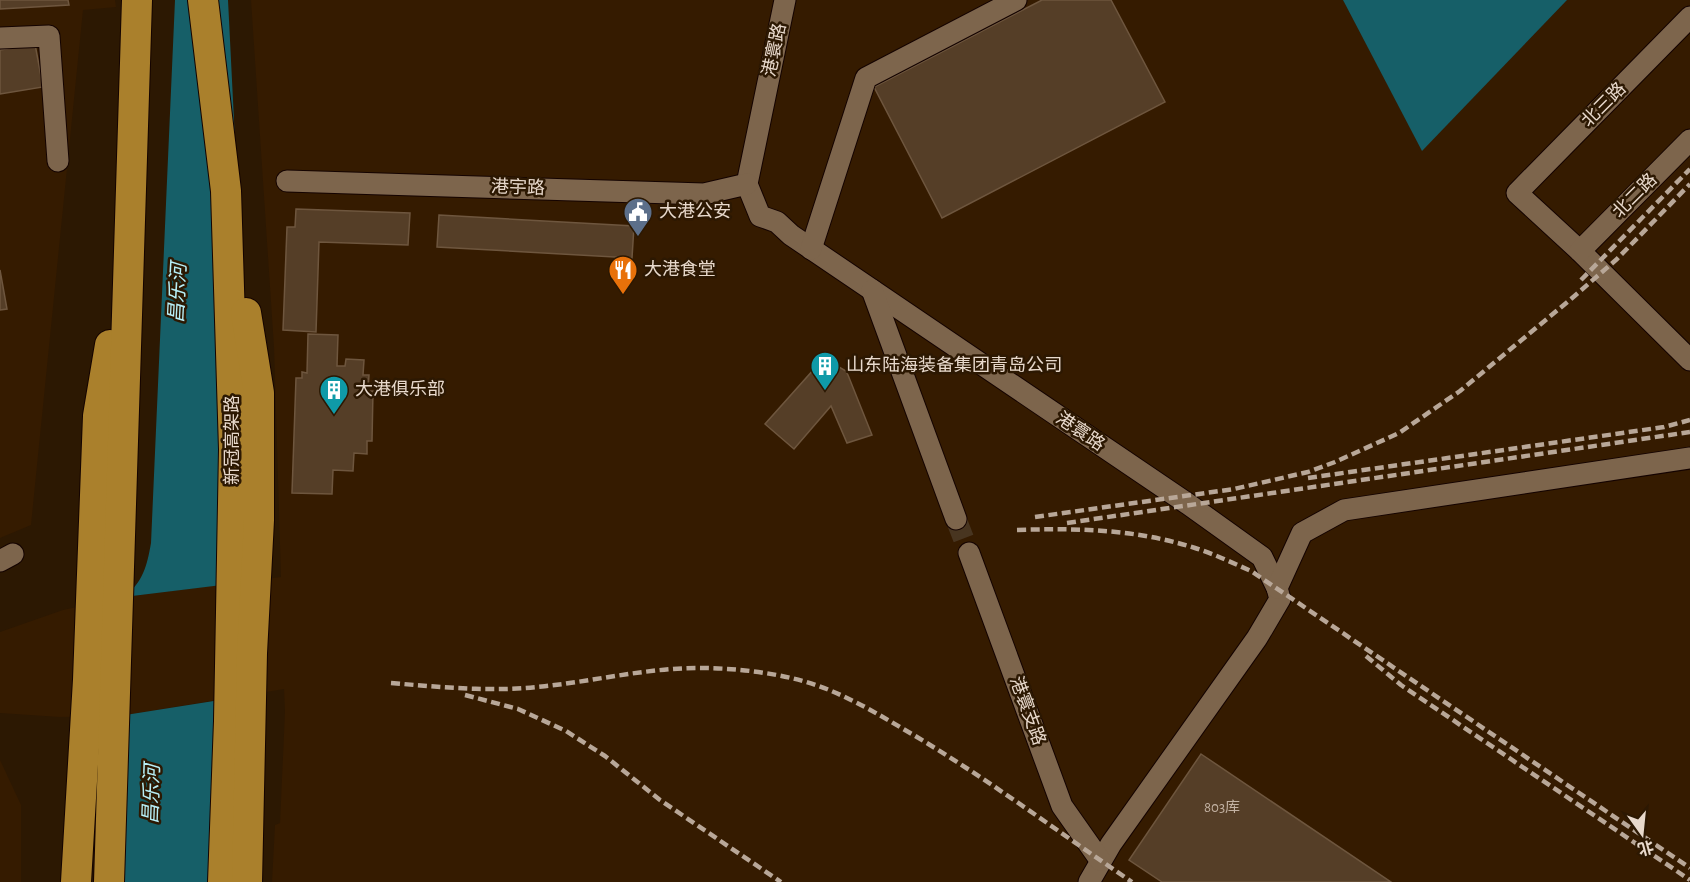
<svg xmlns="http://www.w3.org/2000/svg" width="1690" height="882" font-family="'Alegreya Sans','Noto Sans SC',sans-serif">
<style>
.built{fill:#351b00}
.water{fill:#165f68}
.building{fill:#553e27;stroke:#6e563e;stroke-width:1.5}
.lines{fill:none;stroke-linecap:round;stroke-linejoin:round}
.minor-tunnel{stroke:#483520;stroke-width:21;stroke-dasharray:21 10;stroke-linecap:butt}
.minor-casing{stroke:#140300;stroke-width:23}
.highway-casing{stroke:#140300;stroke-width:32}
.minor{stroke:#7d654c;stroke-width:21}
.highway{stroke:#aa802c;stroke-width:30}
.rail{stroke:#b8a798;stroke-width:4.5;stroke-dasharray:9 4.5;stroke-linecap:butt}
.labels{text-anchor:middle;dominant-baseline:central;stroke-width:5;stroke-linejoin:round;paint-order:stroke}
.number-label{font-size:15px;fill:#c3b2a3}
.street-label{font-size:18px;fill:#e8d9cc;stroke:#2c1802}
.poi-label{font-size:18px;fill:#e8d9cc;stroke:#2c1802;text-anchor:start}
.water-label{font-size:20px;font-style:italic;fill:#b7eff7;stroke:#2c1802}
</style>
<rect width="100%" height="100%" fill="#2c1802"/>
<g class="built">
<polygon points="0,0 115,0 116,7 83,10 31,525 0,538"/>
<polygon points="251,0 1343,0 1422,150 1567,0 1690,0 1690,882 272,882 275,825 280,823 285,712 284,689 119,716 60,717 0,713 0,632 63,610 124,597 281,577 274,347"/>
<polygon points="0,760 21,805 21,882 0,882"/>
</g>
<g class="water">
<path d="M175,0H228L240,241L222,585L124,597C143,582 147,566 151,543Z"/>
<polygon points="1343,0 1567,0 1422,151"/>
<polygon points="220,700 215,882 113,882 119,716"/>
</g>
<g class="building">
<polygon points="0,0 68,0 69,5 0,9"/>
<polygon points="1042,0 1111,0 1165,102 942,218 874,87"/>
<polygon points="35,44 43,87 0,94 0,50"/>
<polygon points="296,209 410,213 408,245 319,242 316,332 283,330 287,227 295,227"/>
<polygon points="439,215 634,226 632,258 437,247"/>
<polygon points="0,270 7,309 0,310"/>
<polygon points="308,334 338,335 337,366 345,366 346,359 364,360 363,375 369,375 368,391 373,391 372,441 367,441 367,454 354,453 353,471 333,470 332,494 292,493 296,378 302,378 302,372 307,373"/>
<polygon points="832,363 846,371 848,375 872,435 847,443 831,406 794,449 765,424 815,368"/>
<polygon points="1201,754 1391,882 1162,882 1129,860"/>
</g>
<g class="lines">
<polyline class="minor-tunnel" points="956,519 969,553"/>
<g class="minor-casing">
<g id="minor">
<polyline points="785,0 747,184 760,216 777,222 791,235 1188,504 1262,557 1277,588 1280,599 1257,638 1111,844 1089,882"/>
<polyline points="1690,17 1517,193 1580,251 1690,360"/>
<polyline points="0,38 49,36 58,161"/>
<polyline points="287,181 704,194 747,184"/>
<polyline points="811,249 866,78 1016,0"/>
<polyline points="1580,251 1690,140"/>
<polyline points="872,290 956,519"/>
<polyline points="969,553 1062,806 1100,860"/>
<polyline points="0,561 13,554"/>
<polyline points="1277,588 1302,533 1344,510 1690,458"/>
</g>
</g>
<g class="highway-casing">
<g id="highway">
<polyline points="203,0 226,191 234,449 229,721 223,882"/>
<polyline points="246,313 259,393 259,520 252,653 247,882"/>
<polyline points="76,882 88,680 98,416 110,345"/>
<polyline points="109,882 137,0"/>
</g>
</g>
<use href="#minor" class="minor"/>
<use href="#highway" class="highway"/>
<g class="rail">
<polyline points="1581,280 1690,169"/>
<polyline points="1308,478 1664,427 1690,420"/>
<polyline points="1035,517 1234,489 1308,472 1335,462 1399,433 1460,391 1571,299 1617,259 1690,184"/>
<polyline points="1067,523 1690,432"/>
<path d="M1017,530C1079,528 1135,529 1195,548C1214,554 1233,563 1251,571L1690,868"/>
<polyline points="1366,656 1401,685 1690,880"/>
<path d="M391,683C440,687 488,692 537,687C591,682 644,668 699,668C733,668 770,672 803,681C839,691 873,711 905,730C984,776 1057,831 1132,882"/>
<polyline points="465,695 518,709 566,731 605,756 660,800 781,882"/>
</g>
</g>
<defs>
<g id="civic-pin" transform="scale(1.5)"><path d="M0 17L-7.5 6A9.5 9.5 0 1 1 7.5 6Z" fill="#5c6f8a" stroke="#2c1802"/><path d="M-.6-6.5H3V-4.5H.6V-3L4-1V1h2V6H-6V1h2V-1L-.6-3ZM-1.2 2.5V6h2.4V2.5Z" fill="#fff"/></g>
<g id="restaurant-pin" transform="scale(1.5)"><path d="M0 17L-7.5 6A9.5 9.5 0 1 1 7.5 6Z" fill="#e8710a" stroke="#2c1802"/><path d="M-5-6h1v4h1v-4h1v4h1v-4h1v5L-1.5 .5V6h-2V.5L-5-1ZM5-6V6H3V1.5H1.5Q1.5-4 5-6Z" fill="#fff"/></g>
<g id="building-pin" transform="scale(1.5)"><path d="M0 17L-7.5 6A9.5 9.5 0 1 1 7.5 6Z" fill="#0f9aa8" stroke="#2c1802"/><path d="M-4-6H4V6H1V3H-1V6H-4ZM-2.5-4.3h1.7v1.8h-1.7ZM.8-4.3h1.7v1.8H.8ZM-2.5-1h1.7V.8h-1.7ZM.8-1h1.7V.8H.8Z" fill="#fff"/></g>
</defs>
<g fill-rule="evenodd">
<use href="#civic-pin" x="638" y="212"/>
<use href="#restaurant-pin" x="623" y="270"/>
<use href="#building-pin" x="825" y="366"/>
<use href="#building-pin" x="334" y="390"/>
</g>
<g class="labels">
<g class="number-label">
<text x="1222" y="807">803库</text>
</g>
<g class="street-label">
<text transform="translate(775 50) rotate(-78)">港寰路</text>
<text transform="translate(1604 105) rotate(-45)">北三路</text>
<text transform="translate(518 188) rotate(2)">港宇路</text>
<text transform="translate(1635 196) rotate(-45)">北二路</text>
<text transform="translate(1080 432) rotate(34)">港寰路</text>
<text transform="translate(233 440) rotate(-90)">新冠高架路</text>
<text transform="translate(1027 711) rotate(70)">港寰支路</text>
</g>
<g class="poi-label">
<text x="659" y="212">大港公安</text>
<text x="644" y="270">大港食堂</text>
<text x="846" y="366">山东陆海装备集团青岛公司</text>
<text x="355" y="390">大港俱乐部</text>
</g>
<g class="water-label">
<text transform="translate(178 293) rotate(-87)">昌乐河</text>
<text transform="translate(152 794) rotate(-88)">昌乐河</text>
</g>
</g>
<g transform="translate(1642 834) rotate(165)" stroke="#2c1802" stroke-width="4.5" paint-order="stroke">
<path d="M0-4.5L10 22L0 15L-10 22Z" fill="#e8d9cc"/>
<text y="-9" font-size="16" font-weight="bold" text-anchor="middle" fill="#e8d9cc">北</text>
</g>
</svg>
